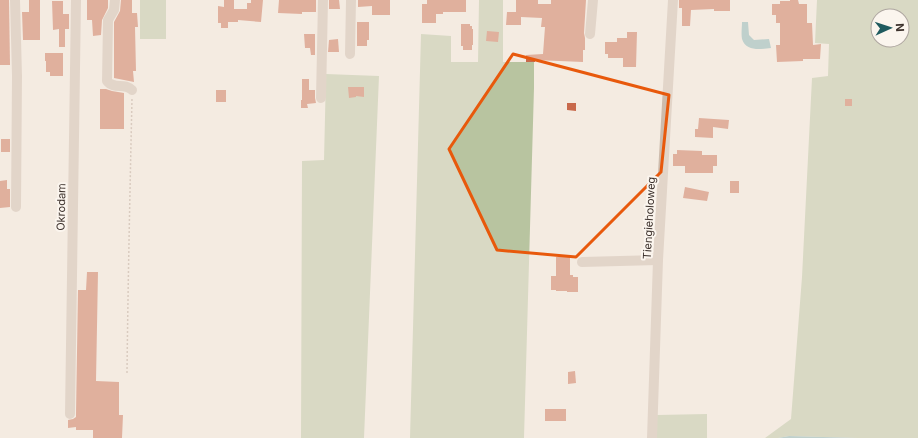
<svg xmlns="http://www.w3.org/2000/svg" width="918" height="438" font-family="Inter,sans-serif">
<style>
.green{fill:#b8c4a0;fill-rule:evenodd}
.water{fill:#7fb0b2}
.building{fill:#c8694b}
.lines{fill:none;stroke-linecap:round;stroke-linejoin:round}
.path{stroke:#b9a596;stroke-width:1.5;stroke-dasharray:2 2;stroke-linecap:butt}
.minor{stroke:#cdbbac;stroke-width:10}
.marked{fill:none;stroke:#e8590c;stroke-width:3;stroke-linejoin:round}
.labels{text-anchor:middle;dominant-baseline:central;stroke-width:4;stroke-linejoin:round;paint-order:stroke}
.street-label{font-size:11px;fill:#3b302b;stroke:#fbf5ee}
</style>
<rect width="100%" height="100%" fill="#f4ebe1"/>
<g class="green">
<rect x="140" y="0" width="26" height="39"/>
<polygon points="479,0 503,0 503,62 534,62 534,88 524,438 410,438 421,34 451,36 451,62 478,62"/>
<path d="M817,0H918V438H858L789,436L778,438H765L791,419L802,277L812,78L828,76L829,44L815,43ZM878,16H902V40H878Z"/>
<polygon points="326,74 379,76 364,438 301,438 302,161 324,160"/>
<polygon points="707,414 707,438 656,438 657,415"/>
</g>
<g class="water">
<path d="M742,22H748L749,35L754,40L769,39L771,48C761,49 746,52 742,39C741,34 742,27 742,22Z"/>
<polygon points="789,436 858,438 778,438"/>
</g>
<g class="building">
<polygon points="0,0 9,0 10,65 0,65"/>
<polygon points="29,0 40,0 40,40 23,40 22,12 29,12"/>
<polygon points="87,0 108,0 108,8 102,20 101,35 93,36 92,20 87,20"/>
<polygon points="121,0 132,0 132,13 137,13 138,27 135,27 136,71 133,71 134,82 114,78 114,22 120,11"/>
<polygon points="224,0 234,0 234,9 247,9 247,3 251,3 251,0 263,0 261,22 238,20 238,22 228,22 228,28 221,28 221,23 218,23 218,6 224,7"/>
<polygon points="279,0 316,0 316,12 302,12 302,14 278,13"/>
<polygon points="329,0 339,0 340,9 329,9"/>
<polygon points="358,0 390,0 390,15 372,15 372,6 358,7"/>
<polygon points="427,0 466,0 466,12 443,12 443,14 436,14 436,23 422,23 422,4 427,4"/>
<polygon points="516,0 538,0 538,4 551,4 551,0 586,0 584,33 585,38 585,50 583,50 583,62 535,60 535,62 526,62 526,55 543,54 545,27 541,27 542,18 521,17 521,25 506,25 507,12 516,12"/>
<polygon points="679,0 730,0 730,11 714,11 714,9 691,10 690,26 682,26 682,8 679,8"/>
<polygon points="790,0 798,0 799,4 807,4 807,23 812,23 813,45 821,44 820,59 803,59 803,61 777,62 776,45 780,45 780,23 776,23 776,15 772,15 772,4 780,4 780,1 790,1"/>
<polygon points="52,1 63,1 63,14 69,14 69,29 65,29 65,47 59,47 59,29 53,30"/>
<polygon points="357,22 369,22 369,40 367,40 367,46 357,46"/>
<polygon points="461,24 470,24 470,26 472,26 472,29 473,29 473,45 472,45 472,50 463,50 463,46 461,46"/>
<polygon points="487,31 499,32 498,42 486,41"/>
<polygon points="627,32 637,32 636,67 623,67 623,58 608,58 608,54 605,54 605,42 617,42 617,38 627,38"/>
<polygon points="304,34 315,34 315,55 311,55 310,48 305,48"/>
<polygon points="338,39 339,52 328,52 329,40"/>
<polygon points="45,53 63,53 63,76 50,76 50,72 46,72 46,61 45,61"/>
<polygon points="302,79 309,79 309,90 315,90 315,98 316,103 307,104 308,108 301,108 301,100 302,100"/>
<polygon points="348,87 364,87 364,97 356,96 356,97 349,98"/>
<polygon points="100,89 106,89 112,91 124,93 124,129 100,129"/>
<rect x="216" y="90" width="10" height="12"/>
<rect x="845" y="99" width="7" height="7"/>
<polygon points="567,103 576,103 576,111 567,110"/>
<polygon points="699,118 729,120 728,129 713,127 713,138 695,137 695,129 698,129"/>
<rect x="1" y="139" width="9" height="13"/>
<polygon points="677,150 702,151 702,155 717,155 717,166 713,166 713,173 685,173 685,166 673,166 673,154 677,154"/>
<polygon points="7,180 7,189 10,189 10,207 0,208 0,181"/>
<rect x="730" y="181" width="9" height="12"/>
<polygon points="685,187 709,192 707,201 683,198"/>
<polygon points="556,257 570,257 570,275 573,275 573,277 578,277 578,292 567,292 567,291 556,291 556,290 551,290 551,276 556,276"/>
<polygon points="87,272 98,272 96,381 119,382 119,415 123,415 122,438 93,438 93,430 76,430 76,427 68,428 68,420 73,419 76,417 76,414 78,290 86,290"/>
<polygon points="575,371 576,383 568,384 568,372"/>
<rect x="545" y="409" width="21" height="12"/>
</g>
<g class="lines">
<path class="path" d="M127,373C128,281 130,190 132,98"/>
<g class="minor">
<polyline points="15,0 17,76 16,207"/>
<path d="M115,0L114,10L108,20L107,81C114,90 125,82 132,90"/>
<polyline points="590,34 593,0"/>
<polyline points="350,54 351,0"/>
<polyline points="321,98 323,0"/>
<polyline points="582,262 658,260"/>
<polyline points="70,414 76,0"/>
<polyline points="652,438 658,260 673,0"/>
</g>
</g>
<path d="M0 0H918V438H0ZM513,54L669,95L661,172L576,257L497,250L449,149Z" fill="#f4ebe1" fill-opacity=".55" fill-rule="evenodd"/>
<path class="marked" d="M513,54L669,95L661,172L576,257L497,250L449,149Z"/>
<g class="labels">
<g class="street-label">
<text transform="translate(61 207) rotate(-89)">Okrodam</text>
<text transform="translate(649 218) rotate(-87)">Tiengieholoweg</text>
</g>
</g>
<g transform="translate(890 28) rotate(87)"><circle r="19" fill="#fbf5ee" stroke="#aea6a0"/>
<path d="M0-3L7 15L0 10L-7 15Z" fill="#1f5a5e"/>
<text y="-6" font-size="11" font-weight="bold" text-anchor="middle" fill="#3b302b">N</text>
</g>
</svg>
